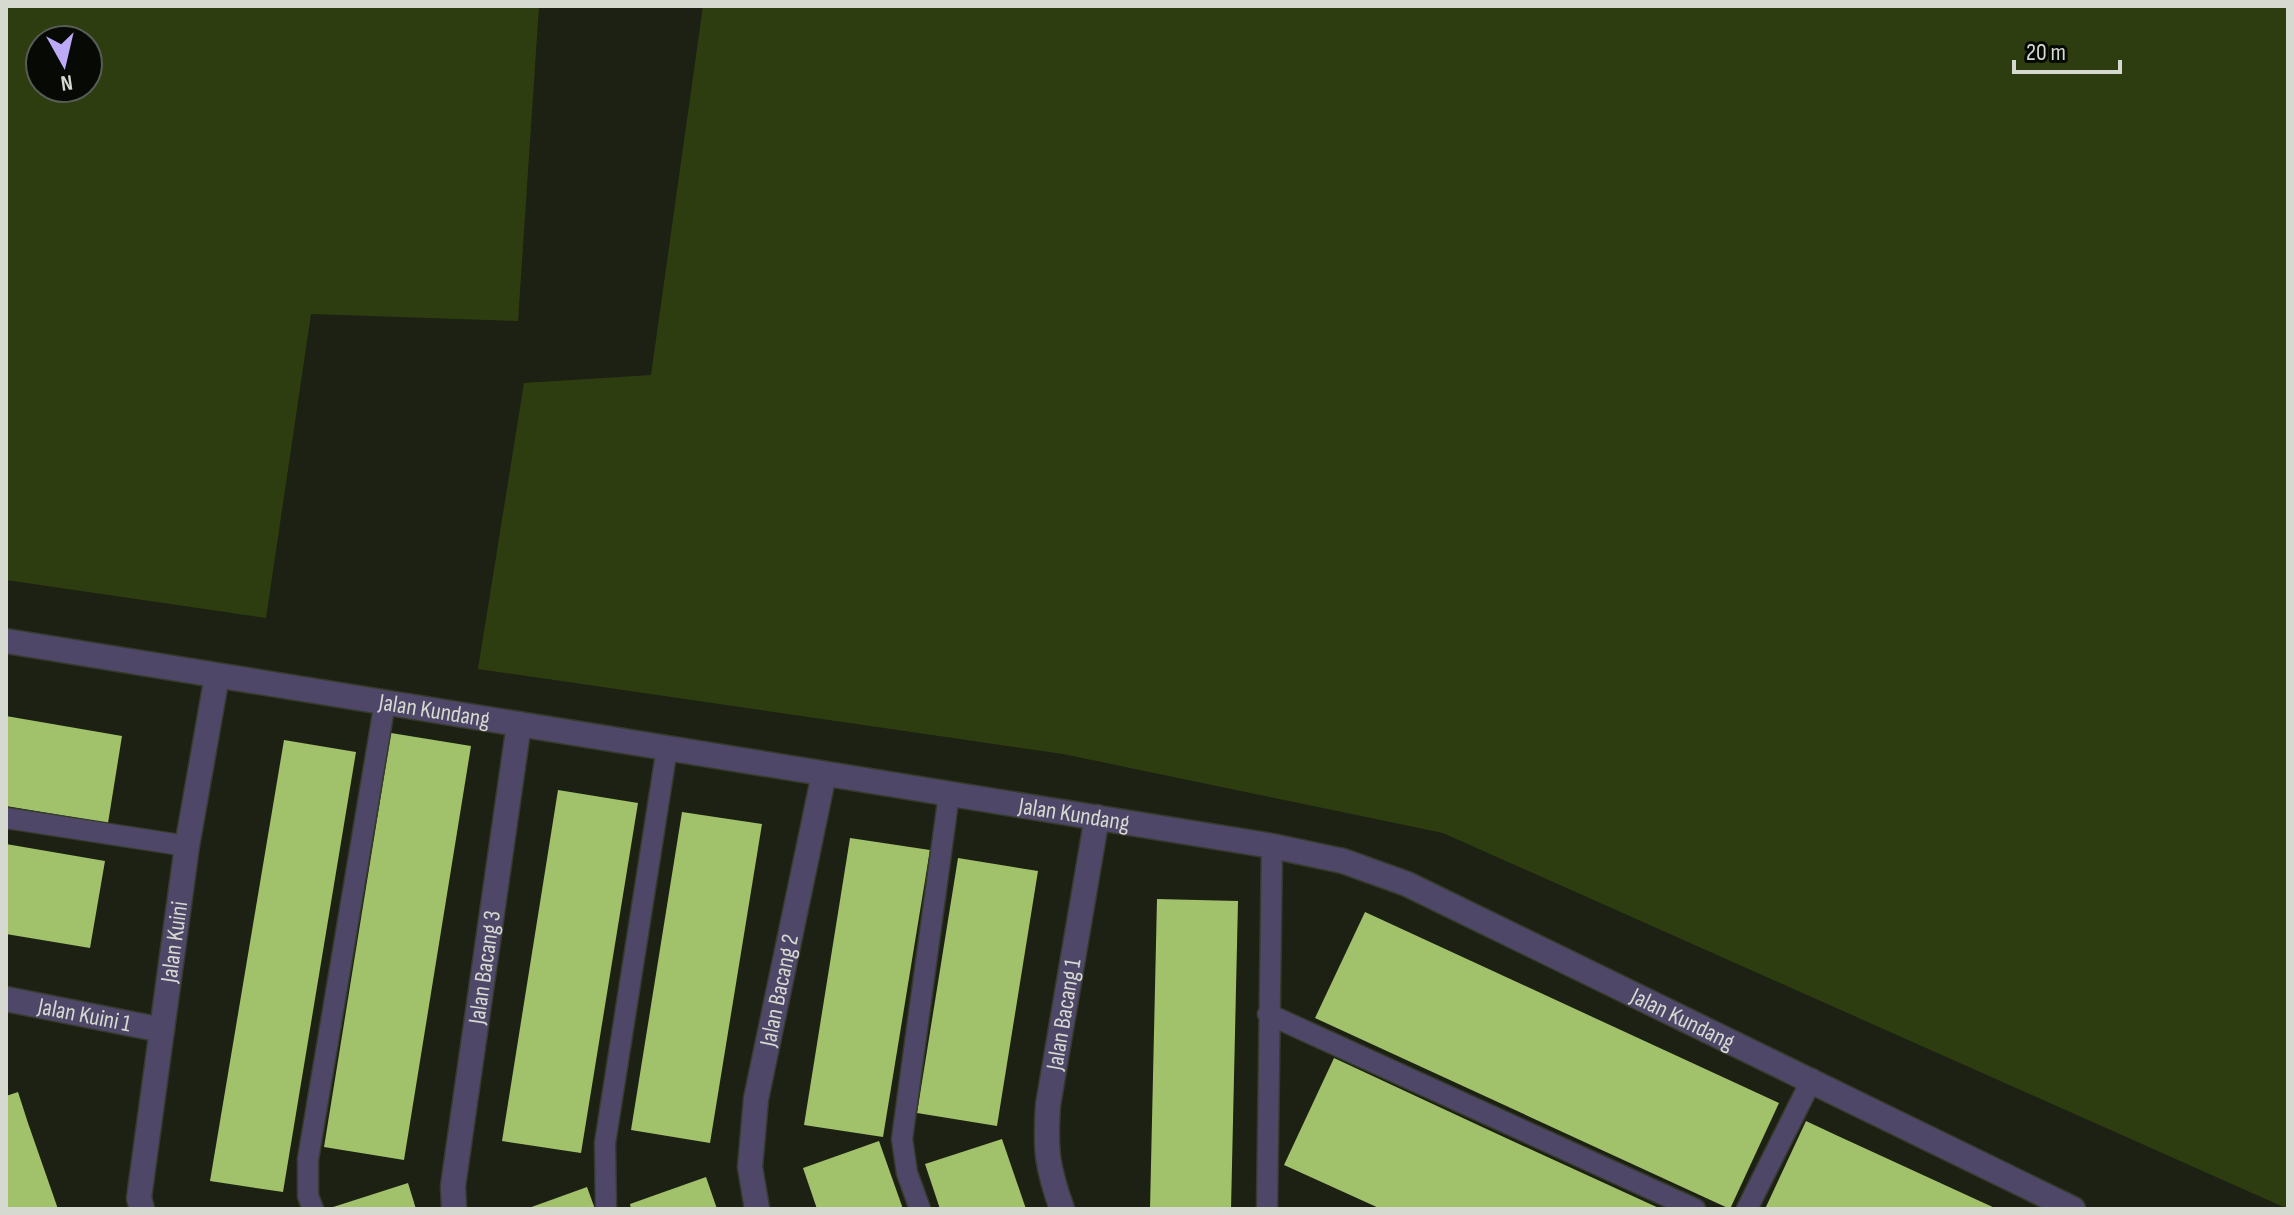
<svg xmlns="http://www.w3.org/2000/svg" width="2294" height="1215" font-family="'Sofia Sans Condensed',sans-serif">
<style>
.green{fill:#2e3d0f;fill-rule:evenodd}
.building{fill:#a1c16a}
.lines{fill:none;stroke-linecap:round;stroke-linejoin:round}
.lane-casing{stroke:#363b2d;stroke-width:23}
.street-casing{stroke:#363b2d;stroke-width:27}
.lane{stroke:#4f4768;stroke-width:20}
.street{stroke:#4f4768;stroke-width:24}
.labels{text-anchor:middle;dominant-baseline:central;stroke-width:8;stroke-linejoin:round;paint-order:stroke}
.street-label{font-size:24px;fill:#d5d9d0;stroke:#070905}
</style>
<rect width="100%" height="100%" fill="#1c2113"/>
<g class="green">
<path d="M6,6H539L518,321L311,314L266,618L6,580ZM40,40H88V88H40Z"/>
<polygon points="703,6 2288,6 2288,1209 1443,833 1063,754 478,669 524,383 651,375"/>
</g>
<g class="building">
<polygon points="6,716 122,736 108,823 6,806"/>
<polygon points="391,733 471,746 404,1160 324,1147"/>
<polygon points="284,740 356,752 283,1192 210,1181"/>
<polygon points="558,790 638,803 581,1153 502,1141"/>
<polygon points="682,812 762,824 710,1143 631,1130"/>
<polygon points="850,838 930,850 883,1137 804,1125"/>
<polygon points="6,844 105,861 90,948 6,934"/>
<polygon points="958,858 1038,871 997,1126 917,1113"/>
<polygon points="1157,899 1238,901 1231,1209 1150,1209"/>
<polygon points="1365,912 1779,1103 1730,1209 1315,1018"/>
<polygon points="1334,1058 1493,1132 1661,1209 1381,1209 1348,1194 1284,1165"/>
<polygon points="18,1092 28,1123 58,1209 6,1209 6,1096"/>
<polygon points="1806,1121 1838,1136 1997,1209 1765,1209"/>
<polygon points="1002,1139 1026,1209 940,1209 925,1164"/>
<polygon points="879,1141 903,1209 817,1209 803,1168"/>
<polygon points="706,1177 717,1209 631,1209 630,1204"/>
<polygon points="408,1183 416,1209 330,1209 330,1208"/>
<polygon points="587,1187 595,1209 526,1209"/>
</g>
<g class="lines">
<g class="lane-casing">
<g id="lane">
<polyline points="6,818 187,846"/>
<polyline points="1268,1014 1695,1209"/>
<polyline points="313,1209 308,1196 308,1159 385,702"/>
<polyline points="606,1209 605,1143 667,748"/>
<polyline points="920,1209 907,1173 902,1139 949,794"/>
<polyline points="1267,1209 1272,846"/>
<polyline points="1747,1209 1812,1079"/>
</g>
</g>
<g class="street-casing">
<g id="street">
<path id="s1" d="M6,641L1272,846L1343,861L1407,884L2073,1209"/>
<path id="s2" d="M6,999L162,1030"/>
<path id="s3" d="M142,1209L139,1198L187,846L217,676"/>
<path id="s4" d="M454,1209L453,1186L519,724"/>
<path id="s5" d="M757,1209L750,1167L756,1099L824,774"/>
<path id="s6" d="M1062,1209C1047,1167 1045,1149 1048,1105L1097,817"/>
</g>
</g>
<use href="#lane" class="lane"/>
<use href="#street" class="street"/>
</g>
<g class="labels">
<g class="street-label">
<text stroke="none"><textPath href="#s1" startOffset="434">Jalan Kundang</textPath></text>
<text stroke="none"><textPath href="#s1" startOffset="1082">Jalan Kundang</textPath></text>
<text stroke="none"><textPath href="#s3" startOffset="270">Jalan Kuini</textPath></text>
<text stroke="none"><textPath href="#s4" startOffset="244">Jalan Bacang 3</textPath></text>
<text stroke="none"><textPath href="#s5" startOffset="222">Jalan Bacang 2</textPath></text>
<text stroke="none"><textPath href="#s2" startOffset="80">Jalan Kuini 1</textPath></text>
<text stroke="none"><textPath href="#s6" startOffset="198">Jalan Bacang 1</textPath></text>
<text stroke="none"><textPath href="#s1" startOffset="1730">Jalan Kundang</textPath></text>
</g>
</g>
<rect width="2294" height="1215" fill="none" stroke="#d5d9d0" stroke-width="16"/>
<g transform="translate(64 64) rotate(172)"><circle r="38" fill="#070905" stroke="#595c56" stroke-width="2"/>
<path d="M0-6L14 30L0 20L-14 30Z" fill="#bcaaf6"/>
<text y="-12" font-size="22" font-weight="bold" text-anchor="middle" fill="#d5d9d0">N</text>
</g>
<path d="M2014 60v12h106v-12" fill="none" stroke="#d5d9d0" stroke-width="4"/>
<text x="2026" y="60" font-size="24" fill="#d5d9d0" stroke="#070905" stroke-width="6" paint-order="stroke">20 m</text>
</svg>
